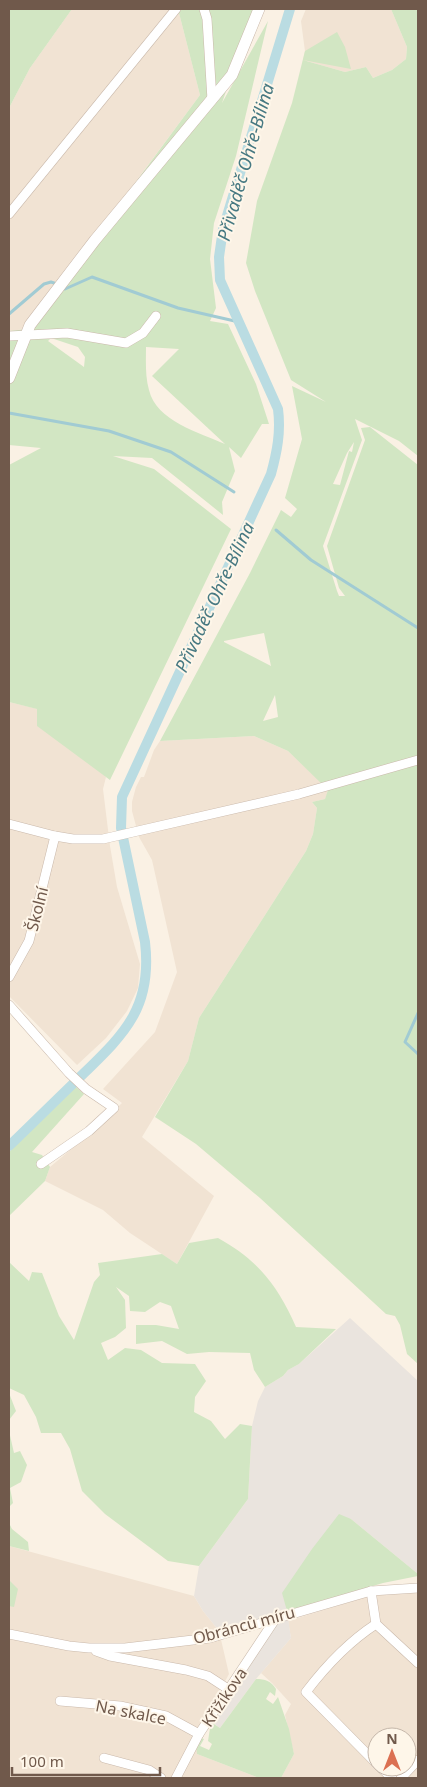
<svg xmlns="http://www.w3.org/2000/svg" width="427" height="1787" font-family="'Noto Sans',sans-serif">
<style>
.residential{fill:#f1e3d3;fill-rule:evenodd}
.industrial{fill:#eae4de}
.green{fill:#d2e6c3;fill-rule:evenodd}
.lines{fill:none;stroke-linecap:round;stroke-linejoin:round}
.stream{stroke:#a1cbd3;stroke-width:3}
.canal{stroke:#badce2;stroke-width:10}
.minor-casing{stroke:#cab9ab;stroke-width:10}
.tertiary-casing{stroke:#cab9ab;stroke-width:12}
.minor{stroke:#fff;stroke-width:9}
.tertiary{stroke:#fff;stroke-width:11}
.labels{text-anchor:middle;dominant-baseline:central;stroke-width:4;stroke-linejoin:round;paint-order:stroke}
.street-label{font-size:16px;fill:#70594b;stroke:#fef6e9}
.water-label{font-size:18px;font-style:italic;fill:#477982;stroke:#fef6e9}
</style>
<rect width="100%" height="100%" fill="#faf1e4"/>
<g class="residential">
<polygon points="72,9 178,9 200,95 26,329 9,331 9,108 30,68"/>
<polygon points="306,9 391,9 407,47 406,59 392,70 373,78 366,67 345,72 303,60 305,51 301,21"/>
<polygon points="9,702 38,709 106,777 103,789 110,846 117,887 140,964 138,988 127,1011 106,1038 77,1065 9,996"/>
<polygon points="254,736 288,751 329,790 325,799 312,802 317,808 313,834 306,851 199,1018 188,1061 142,1137 214,1196 177,1264 130,1233 103,1210 45,1181 50,1167 94,1130 122,1103 103,1089 155,1032 177,972 152,860 139,837 132,811 132,802 136,787 141,777 144,777 154,750 160,741"/>
<polygon points="9,1546 194,1596 203,1611 219,1631 229,1674 204,1720 197,1754 259,1778 9,1778"/>
<path d="M389,1590L418,1591V1778H281L294,1754L285,1715L291,1704L272,1683L261,1673L291,1638L288,1621ZM377,1737H407V1767H377Z"/>
</g>
<polygon class="industrial" points="350,1318 418,1381 418,1574 351,1519 287,1611 291,1638 256,1679 220,1728 209,1720 280,1613 219,1631 203,1611 194,1596 199,1566 248,1499 252,1426 258,1401 265,1387 283,1376 288,1370 299,1364"/>
<g class="green">
<polygon points="9,9 72,9 30,68 9,108"/>
<path d="M178,9H254L222,103L268,21L236,156L214,223L210,259L216,308L210,321L228,324L256,384L269,424H262L241,458L229,447L235,471L222,502L223,515L152,458L113,456L154,469L231,529L110,780L37,726V709L9,702V465L41,448L9,445V331L27,329L200,95ZM51,338L78,347L85,357L84,367L48,341ZM146,347L179,349L152,376L225,444C200,433 156,421 149,390C145,376 146,361 146,347Z"/>
<path d="M391,9H418V456L399,441L355,419L362,440L323,546L337,591L339,596H345L339,588L327,546L365,440L361,428L370,427L418,465V1364L407,1354L400,1325L395,1316L386,1314L260,1198L196,1144L155,1117L188,1061L199,1018L306,851L313,834L317,808L312,802L325,799L328,790L288,751L254,736L160,741L250,573L281,510L291,517L297,509L285,498L302,439L292,386L326,402L291,380L255,291L246,263L257,201L292,103L305,51L337,32L345,47L351,69L303,60L345,72L366,67L373,78L392,70L406,59L407,47ZM354,442L352,452L349,451L340,485L333,484L347,453ZM264,633L271,666L224,642V641ZM275,695L278,717L263,721Z"/>
<polygon points="75,1086 84,1094 32,1152 42,1155 50,1167 45,1181 9,1216 9,1152"/>
<path d="M218,1238C258,1260 278,1286 296,1327L336,1329L299,1364L288,1370L283,1376L265,1387L254,1370L250,1353L209,1352L187,1354L162,1341L136,1344V1325H156L179,1329L171,1306L160,1302L145,1312L130,1311L129,1296L116,1287L125,1300L126,1328L115,1337L101,1343L108,1360L125,1348L141,1350L162,1363L195,1364L206,1381L195,1397L194,1412L211,1421L225,1439L240,1424L252,1426L248,1499L199,1566L168,1561L105,1514L82,1491L70,1449L61,1433H41L36,1417L24,1395L9,1388V1262L29,1281L32,1272L42,1273L59,1316L74,1340L94,1282L100,1275L98,1263L162,1254L177,1264L189,1243Z"/>
<polygon points="9,1393 16,1411 9,1420"/>
<polygon points="9,1431 14,1453 20,1451 27,1465 21,1482 10,1488 13,1503 9,1507"/>
<polygon points="339,1514 351,1519 418,1574 418,1576 383,1583 287,1611 282,1593 312,1549"/>
<polygon points="9,1523 12,1529 28,1542 29,1551 9,1546"/>
<polygon points="9,1580 18,1589 14,1607 9,1606"/>
<path d="M256,1679C265,1679 271,1681 276,1689L275,1696L270,1692L266,1699L273,1704L278,1697L289,1729L294,1754L281,1778H259L197,1754L196,1745L199,1737L204,1739L200,1746L209,1750L212,1744L208,1741L211,1722L220,1728Z"/>
</g>
<g class="lines">
<g class="stream">
<polyline points="62,287 65,289 92,277 178,308 239,322"/>
<polyline points="9,314 44,284 51,282 57,284"/>
<polyline points="9,413 109,431 171,452 234,492"/>
<polyline points="276,530 311,560 418,628"/>
<polyline points="418,1013 405,1042 418,1054"/>
</g>
<path class="canal" d="M9,1146C32,1124 55,1101 78,1079C122,1036 153,1010 145,942L121,828L122,797L271,474C277,452 281,432 278,409L220,280L219,257L223,229L290,9"/>
<g class="minor-casing">
<g id="minor">
<polyline points="204,9 207,19 212,100"/>
<polyline points="9,214 176,9"/>
<polyline points="9,336 67,333 126,343 143,333 156,316"/>
<polyline points="9,824 55,836 73,839 103,839 299,794 418,760"/>
<polyline points="9,977 29,941 55,836"/>
<polyline points="9,1005 69,1073 86,1089 114,1108 89,1131 41,1164"/>
<polyline points="371,1591 376,1624 418,1663"/>
<path d="M376,1624C350,1641 325,1667 306,1692L377,1764"/>
<polyline points="9,1634 69,1646 89,1648 125,1648 210,1638 371,1591 418,1588"/>
<polyline points="96,1651 110,1656 186,1670 208,1676 228,1689"/>
<polyline points="60,1701 120,1706 166,1716 199,1734"/>
<polyline points="104,1758 149,1770 161,1778"/>
<polyline points="380,1767 392,1778"/>
<polyline points="176,1778 199,1734 276,1618"/>
<polyline points="401,1778 418,1760"/>
</g>
</g>
<g class="tertiary-casing">
<polyline id="tertiary" points="9,378 30,325 95,240 232,75 259,9"/>
</g>
<use href="#minor" class="minor"/>
<use href="#tertiary" class="tertiary"/>
</g>
<g class="labels">
<g class="street-label">
<text transform="translate(37 909) rotate(-76)">Školní</text>
<text transform="translate(244 1625) rotate(-15)">Obránců míru</text>
<text transform="translate(224 1697) rotate(-56)">Křižíkova</text>
<text transform="translate(131 1712) rotate(11)">Na skalce</text>
</g>
<g class="water-label">
<text transform="translate(245 162) rotate(-74)">Přivaděč Ohře-Bílina</text>
<text transform="translate(214 597) rotate(-65)">Přivaděč Ohře-Bílina</text>
</g>
</g>
<rect width="427" height="1787" fill="none" stroke="#70594b" stroke-width="20"/>
<g transform="translate(392 1752)"><circle r="24" fill="#fef6e9" stroke="#c5b7aa"/>
<path d="M0-4L9 19L0 12L-9 19Z" fill="#db7052"/>
<text y="-8" font-size="14" font-weight="bold" text-anchor="middle" fill="#70594b">N</text>
</g>
<path d="M12 1767v8h148v-8" fill="none" stroke="#70594b" stroke-width="2.5"/>
<text x="20" y="1767" font-size="15" fill="#70594b" stroke="#fef6e9" stroke-width="4" paint-order="stroke">100 m</text>
</svg>
